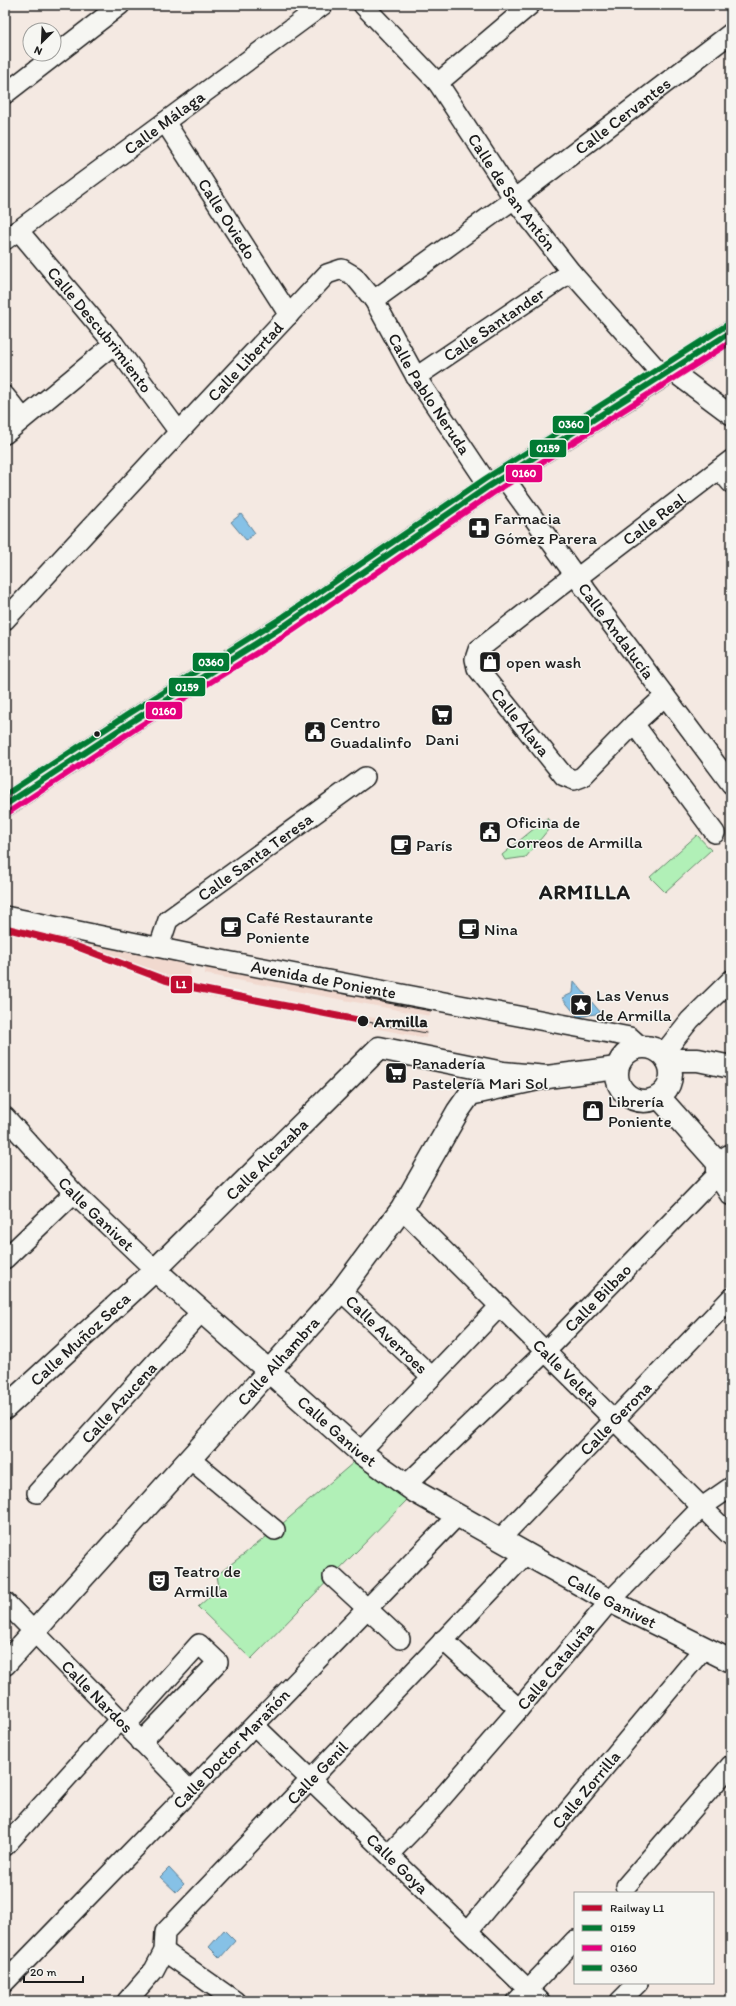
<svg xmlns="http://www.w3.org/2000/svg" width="736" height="2006" font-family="Itim,sans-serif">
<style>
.built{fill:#f1d9cf}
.green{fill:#b1f0b7;stroke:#66866a}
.water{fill:#86c1e6;stroke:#5c7f95}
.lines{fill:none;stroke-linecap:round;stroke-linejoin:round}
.street-casing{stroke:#1c1c1c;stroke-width:22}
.secondary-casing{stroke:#1c1c1c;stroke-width:25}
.primary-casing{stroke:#1c1c1c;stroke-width:25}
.street{stroke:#f6f6f2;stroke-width:19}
.secondary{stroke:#f6f6f2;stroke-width:22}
.primary{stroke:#fce080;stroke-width:22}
.tram{stroke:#1c1c1c;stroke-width:1}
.bus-1-casing{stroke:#f6f6f2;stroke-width:9}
.bus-2-casing{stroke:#f6f6f2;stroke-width:9}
.bus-3-casing{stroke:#f6f6f2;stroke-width:9}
.bus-1{stroke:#017a33;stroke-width:6}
.bus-2{stroke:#e5007d;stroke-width:6}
.bus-3{stroke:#017a33;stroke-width:6}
.rail-1-casing{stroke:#f6f6f2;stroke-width:10}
.rail-1{stroke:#c00b31;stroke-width:7}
.bus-dot{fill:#1c1c1c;stroke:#f6f6f2;stroke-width:1.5}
.labels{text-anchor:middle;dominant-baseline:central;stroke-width:3;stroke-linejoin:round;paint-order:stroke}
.street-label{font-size:17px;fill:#1c1c1c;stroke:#f6f6f2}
.poi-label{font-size:17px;fill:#1c1c1c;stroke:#f6f6f2;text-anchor:start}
.stop-label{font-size:17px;font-weight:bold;fill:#1c1c1c;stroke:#f6f6f2;text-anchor:start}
.district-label{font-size:21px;font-weight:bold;letter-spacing:1px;fill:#1c1c1c;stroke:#f6f6f2}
.line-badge{stroke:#f6f6f2;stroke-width:1.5}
.badge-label{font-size:11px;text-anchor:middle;font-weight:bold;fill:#fff}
</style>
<rect width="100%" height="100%" fill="#f4e9e2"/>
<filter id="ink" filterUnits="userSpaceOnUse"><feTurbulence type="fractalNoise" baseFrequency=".025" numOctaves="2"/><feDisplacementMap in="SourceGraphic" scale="8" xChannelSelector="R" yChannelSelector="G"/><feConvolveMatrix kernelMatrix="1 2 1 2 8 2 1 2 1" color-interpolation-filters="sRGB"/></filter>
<g filter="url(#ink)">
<g class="built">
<polygon points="5,922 192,960 186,992 72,950 44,941 5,933"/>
<polygon points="206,963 432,1005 430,1016 205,974"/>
<polygon points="203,985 427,1028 426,1038 201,995"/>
</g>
<g class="green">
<polygon points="547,818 552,825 526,857 505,860 502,855"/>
<polygon points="697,835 711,850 665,892 650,877"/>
<polygon points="354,1462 407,1500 251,1659 198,1607 219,1588 217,1575 275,1530"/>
</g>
<g class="water">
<polygon points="241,514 255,533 246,540 231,522"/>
<polygon points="574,981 601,1013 578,1017 562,998 573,993"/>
<polygon points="169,1868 184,1884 176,1892 160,1877"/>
<polygon points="224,1930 235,1941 220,1958 209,1947"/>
</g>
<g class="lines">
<g class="street-casing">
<g id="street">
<path id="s1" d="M363,5L438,83L514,199L571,272L663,376"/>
<polyline points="438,83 530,5"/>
<polyline points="5,94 120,5"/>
<path id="s2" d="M165,122L289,315"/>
<path id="s3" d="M18,230L114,344L179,432"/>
<path id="s4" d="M5,240L323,5"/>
<path id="s5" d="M374,300L416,377L489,486"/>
<polyline points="672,371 731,415"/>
<path id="s6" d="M416,377L571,272"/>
<polyline points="5,396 23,418"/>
<polyline points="5,434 114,344"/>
<polyline points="720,470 731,483"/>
<path id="s7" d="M503,476L577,578L731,784"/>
<path id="s8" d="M574,575L478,650L475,659L477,668L564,776L574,780L582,777L634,724L665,696"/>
<path id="s9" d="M577,578L731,460"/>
<path id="s10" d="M5,620L179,432L327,274L342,269L354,276L374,300L514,199L731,33"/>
<polyline points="634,724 715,833"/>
<path id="s11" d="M5,916L200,956L630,1037L640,1046"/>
<path id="s12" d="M159,947L168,920L365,777"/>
<polyline points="663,1054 690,1020 731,980"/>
<path id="s13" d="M5,1117L74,1193L155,1270"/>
<polyline points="718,1163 728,1155 731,1156"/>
<path id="s14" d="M402,1209L731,1536"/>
<polyline points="5,1259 74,1193"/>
<path id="s15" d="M341,1291L432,1377"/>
<polyline points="360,1452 500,1306"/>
<polyline points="190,1459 275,1530"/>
<path id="s16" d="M406,1485L546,1351L718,1174"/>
<path id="s17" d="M37,1493L201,1312"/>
<path id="s18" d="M500,1539L731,1298"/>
<polyline points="333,1577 400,1639"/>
<path id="s19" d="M5,1602L190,1791"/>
<polyline points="443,1640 519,1709"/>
<polyline points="126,1725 199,1644 218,1662 141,1742"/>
<path id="s20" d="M255,1726L540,2001"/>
<polyline points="5,1846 120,1719"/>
<path id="s21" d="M389,1854L426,1816L519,1709L610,1601L702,1507L731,1487"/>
<polyline points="626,1886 731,1765"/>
<path id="s22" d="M468,1931L704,1648"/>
<polyline points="164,1951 235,2001"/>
<path id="s23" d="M5,1982L458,1515"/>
<path id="s24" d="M127,2001L154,1970L164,1951L165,1932L526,1554"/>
<polyline points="517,2001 575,1940"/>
<polyline points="620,2001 638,1983"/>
</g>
</g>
<g class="secondary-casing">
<g id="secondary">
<circle cx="644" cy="1074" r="27"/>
<polyline points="667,1060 698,1060 731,1067"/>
<polyline points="659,1097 718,1163 718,1174 731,1194"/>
<path id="s25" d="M155,1270L360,1452L416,1492L610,1601L731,1661"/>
<path id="s26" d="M5,1408L155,1270L379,1048L503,1073L547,1077L617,1068"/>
<path id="s27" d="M5,1664L341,1291L402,1209L458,1111L470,1094L547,1077"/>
</g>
</g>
<g class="primary-casing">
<polyline id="primary" points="5,805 131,722 287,624 489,486 663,376 731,332"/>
</g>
<use href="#street" class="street"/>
<use href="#secondary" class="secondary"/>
<use href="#primary" class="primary"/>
<g class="tram">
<polyline points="366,999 431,1011"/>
<polyline points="363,1021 426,1033"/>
</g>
<g class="bus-1-casing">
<polyline id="bus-1" points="5,805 131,722 287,624 489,486 731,332"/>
</g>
<g class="bus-2-casing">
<polyline id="bus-2" points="9,812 135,729 292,631 493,493 731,342"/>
</g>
<g class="bus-3-casing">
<polyline id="bus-3" points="5,795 127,715 283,617 485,479 727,325"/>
</g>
<use href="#bus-1" class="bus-1"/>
<use href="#bus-2" class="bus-2"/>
<use href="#bus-3" class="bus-3"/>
<g class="rail-1-casing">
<polyline id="rail-1" points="5,928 70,944 165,980 195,988 363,1021"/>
</g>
<use href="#rail-1" class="rail-1"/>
</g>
</g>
<defs>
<g id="pharmacy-square" transform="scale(1.15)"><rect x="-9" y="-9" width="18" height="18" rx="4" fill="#1c1c1c" stroke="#f6f6f2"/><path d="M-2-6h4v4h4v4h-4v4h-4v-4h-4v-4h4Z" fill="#fff"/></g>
<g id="shop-square" transform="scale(1.15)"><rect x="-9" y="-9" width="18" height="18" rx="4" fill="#1c1c1c" stroke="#f6f6f2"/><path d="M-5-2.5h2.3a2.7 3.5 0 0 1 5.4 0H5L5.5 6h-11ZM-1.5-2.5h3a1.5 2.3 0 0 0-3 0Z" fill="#fff"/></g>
<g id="supermarket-square" transform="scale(1.15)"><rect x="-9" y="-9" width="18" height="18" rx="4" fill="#1c1c1c" stroke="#f6f6f2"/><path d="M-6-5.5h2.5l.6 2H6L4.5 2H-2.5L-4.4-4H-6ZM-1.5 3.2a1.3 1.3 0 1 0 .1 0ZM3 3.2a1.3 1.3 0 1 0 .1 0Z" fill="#fff"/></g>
<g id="civic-square" transform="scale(1.15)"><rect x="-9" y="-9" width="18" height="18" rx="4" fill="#1c1c1c" stroke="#f6f6f2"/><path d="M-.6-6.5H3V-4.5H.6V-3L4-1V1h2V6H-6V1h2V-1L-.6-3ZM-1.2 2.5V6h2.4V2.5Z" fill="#fff"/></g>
<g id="cafe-square" transform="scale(1.15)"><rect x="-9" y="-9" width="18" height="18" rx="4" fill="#1c1c1c" stroke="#f6f6f2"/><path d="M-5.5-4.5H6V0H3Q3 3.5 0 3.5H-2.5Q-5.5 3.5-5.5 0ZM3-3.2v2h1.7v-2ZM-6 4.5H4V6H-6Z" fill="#fff"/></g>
<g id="sight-square" transform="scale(1.15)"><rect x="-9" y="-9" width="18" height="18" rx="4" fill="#1c1c1c" stroke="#f6f6f2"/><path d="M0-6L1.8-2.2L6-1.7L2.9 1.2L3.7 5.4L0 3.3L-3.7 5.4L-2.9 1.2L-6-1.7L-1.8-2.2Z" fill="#fff"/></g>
<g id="theatre-square" transform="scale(1.15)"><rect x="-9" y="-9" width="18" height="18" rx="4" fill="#1c1c1c" stroke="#f6f6f2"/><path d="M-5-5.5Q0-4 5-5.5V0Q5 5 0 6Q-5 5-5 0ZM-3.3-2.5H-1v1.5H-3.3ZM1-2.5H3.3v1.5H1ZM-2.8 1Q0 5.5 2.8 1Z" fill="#fff"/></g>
</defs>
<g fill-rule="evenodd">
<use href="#pharmacy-square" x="479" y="528"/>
<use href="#shop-square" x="490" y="662"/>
<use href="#supermarket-square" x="442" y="715"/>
<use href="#civic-square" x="315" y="732"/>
<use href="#civic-square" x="490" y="832"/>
<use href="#cafe-square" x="401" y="845"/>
<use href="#cafe-square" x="231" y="927"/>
<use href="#cafe-square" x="469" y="929"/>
<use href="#sight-square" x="581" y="1005"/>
<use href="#supermarket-square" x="396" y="1073"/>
<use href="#shop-square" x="593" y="1111"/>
<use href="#theatre-square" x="159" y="1581"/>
</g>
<g class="bus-dot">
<circle cx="97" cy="734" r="3.5"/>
<circle cx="363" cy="1021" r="6"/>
</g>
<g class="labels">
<g class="street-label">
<text stroke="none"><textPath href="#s10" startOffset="843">Calle Cervantes</textPath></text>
<text stroke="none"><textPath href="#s4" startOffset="198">Calle Málaga</textPath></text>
<text stroke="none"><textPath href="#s1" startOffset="240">Calle de San Antón</textPath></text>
<text stroke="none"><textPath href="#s2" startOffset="115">Calle Oviedo</textPath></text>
<text stroke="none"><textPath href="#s6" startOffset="94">Calle Santander</textPath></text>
<text stroke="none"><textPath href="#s3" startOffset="129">Calle Descubrimiento</textPath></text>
<text stroke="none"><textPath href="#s10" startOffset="353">Calle Libertad</textPath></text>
<text stroke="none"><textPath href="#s5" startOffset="109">Calle Pablo Neruda</textPath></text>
<text stroke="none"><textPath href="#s9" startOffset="97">Calle Real</textPath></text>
<text stroke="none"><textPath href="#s7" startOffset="192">Calle Andalucía</textPath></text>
<text stroke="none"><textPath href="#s8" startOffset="210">Calle Álava</textPath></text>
<text stroke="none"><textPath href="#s12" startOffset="136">Calle Santa Teresa</textPath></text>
<text stroke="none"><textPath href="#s11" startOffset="325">Avenida de Poniente</textPath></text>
<text stroke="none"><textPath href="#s26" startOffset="361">Calle Alcazaba</textPath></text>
<text stroke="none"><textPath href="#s13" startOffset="133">Calle Ganivet</textPath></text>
<text stroke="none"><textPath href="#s16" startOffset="268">Calle Bilbao</textPath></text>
<text stroke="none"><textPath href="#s15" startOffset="63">Calle Averroes</textPath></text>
<text stroke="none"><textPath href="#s26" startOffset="102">Calle Muñoz Seca</textPath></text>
<text stroke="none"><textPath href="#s27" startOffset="408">Calle Alhambra</textPath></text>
<text stroke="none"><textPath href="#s14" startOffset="232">Calle Veleta</textPath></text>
<text stroke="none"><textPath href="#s17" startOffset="122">Calle Azucena</textPath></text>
<text stroke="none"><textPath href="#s18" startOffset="167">Calle Gerona</textPath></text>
<text stroke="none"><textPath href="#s25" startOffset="243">Calle Ganivet</textPath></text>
<text stroke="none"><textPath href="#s25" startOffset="567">Calle Ganivet</textPath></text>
<text stroke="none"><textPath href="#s21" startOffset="251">Calle Cataluña</textPath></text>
<text stroke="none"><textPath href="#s19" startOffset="132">Calle Nardos</textPath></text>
<text stroke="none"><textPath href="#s23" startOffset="325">Calle Doctor Marañón</textPath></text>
<text stroke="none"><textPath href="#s24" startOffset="302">Calle Genil</textPath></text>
<text stroke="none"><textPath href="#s22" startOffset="184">Calle Zorrilla</textPath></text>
<text stroke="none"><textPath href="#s20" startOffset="198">Calle Goya</textPath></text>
</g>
<g class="poi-label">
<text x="494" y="518">Farmacia<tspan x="494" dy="20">Gómez Parera</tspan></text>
<text x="506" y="662">open wash</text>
<text x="330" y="722">Centro<tspan x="330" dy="20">Guadalinfo</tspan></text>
<text x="442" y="739" text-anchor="middle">Dani</text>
<text x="506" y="822">Oficina de<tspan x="506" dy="20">Correos de Armilla</tspan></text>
<text x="416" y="845">París</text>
<text x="246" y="917">Café Restaurante<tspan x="246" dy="20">Poniente</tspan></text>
<text x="484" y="929">Nina</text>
<text x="596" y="995">Las Venus<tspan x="596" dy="20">de Armilla</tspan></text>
<text x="412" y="1063">Panadería<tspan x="412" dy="20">Pastelería Mari Sol</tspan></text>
<text x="608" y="1101">Librería<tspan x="608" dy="20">Poniente</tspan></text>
<text x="174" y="1571">Teatro de<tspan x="174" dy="20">Armilla</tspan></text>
</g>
<g class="stop-label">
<text x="374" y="1021">Armilla</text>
</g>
<g class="district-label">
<text x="585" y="891">ARMILLA</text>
</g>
</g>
<g class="line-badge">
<rect x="552" y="415" width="38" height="19" rx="4" fill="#017a33"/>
<rect x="529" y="439" width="38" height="19" rx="4" fill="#017a33"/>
<rect x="505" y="464" width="38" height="19" rx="4" fill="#e5007d"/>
<rect x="192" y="652" width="38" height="20" rx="4" fill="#017a33"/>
<rect x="168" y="677" width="38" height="20" rx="4" fill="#017a33"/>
<rect x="145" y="701" width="38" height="19" rx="4" fill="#e5007d"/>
<rect x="170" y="975" width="23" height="19" rx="4" fill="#c00b31"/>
</g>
<g class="badge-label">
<text x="571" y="428">0360</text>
<text x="548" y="452">0159</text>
<text x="524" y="477">0160</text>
<text x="211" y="666">0360</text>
<text x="187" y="691">0159</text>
<text x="164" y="715">0160</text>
<text x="181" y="988">L1</text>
</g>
<rect width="736" height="2006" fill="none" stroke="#f6f6f2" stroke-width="20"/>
<rect x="10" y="10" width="716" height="1986" fill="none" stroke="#1c1c1c" stroke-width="1.5" filter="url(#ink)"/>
<rect x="574" y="1892" width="140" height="92" fill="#f6f6f2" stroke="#9f9f9c"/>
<rect x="582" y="1905" width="20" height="6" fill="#c00b31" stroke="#9f9f9c"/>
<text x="610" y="1912" font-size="12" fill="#1c1c1c">Railway L1</text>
<rect x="582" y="1925" width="20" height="6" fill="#017a33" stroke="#9f9f9c"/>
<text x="610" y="1932" font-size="12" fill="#1c1c1c">0159</text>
<rect x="582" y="1945" width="20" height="6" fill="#e5007d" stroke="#9f9f9c"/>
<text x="610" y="1952" font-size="12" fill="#1c1c1c">0160</text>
<rect x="582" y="1965" width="20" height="6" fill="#017a33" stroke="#9f9f9c"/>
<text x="610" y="1972" font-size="12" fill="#1c1c1c">0360</text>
<g transform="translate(42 42) rotate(204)"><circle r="19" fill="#f6f6f2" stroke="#9f9f9c"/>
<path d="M0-3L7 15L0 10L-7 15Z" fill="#1c1c1c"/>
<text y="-6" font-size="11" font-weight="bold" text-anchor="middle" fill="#1c1c1c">N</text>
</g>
<path d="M24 1976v6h59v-6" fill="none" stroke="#1c1c1c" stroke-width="2"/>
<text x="30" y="1976" font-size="12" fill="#1c1c1c" stroke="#f6f6f2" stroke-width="3" paint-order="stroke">20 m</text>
</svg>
